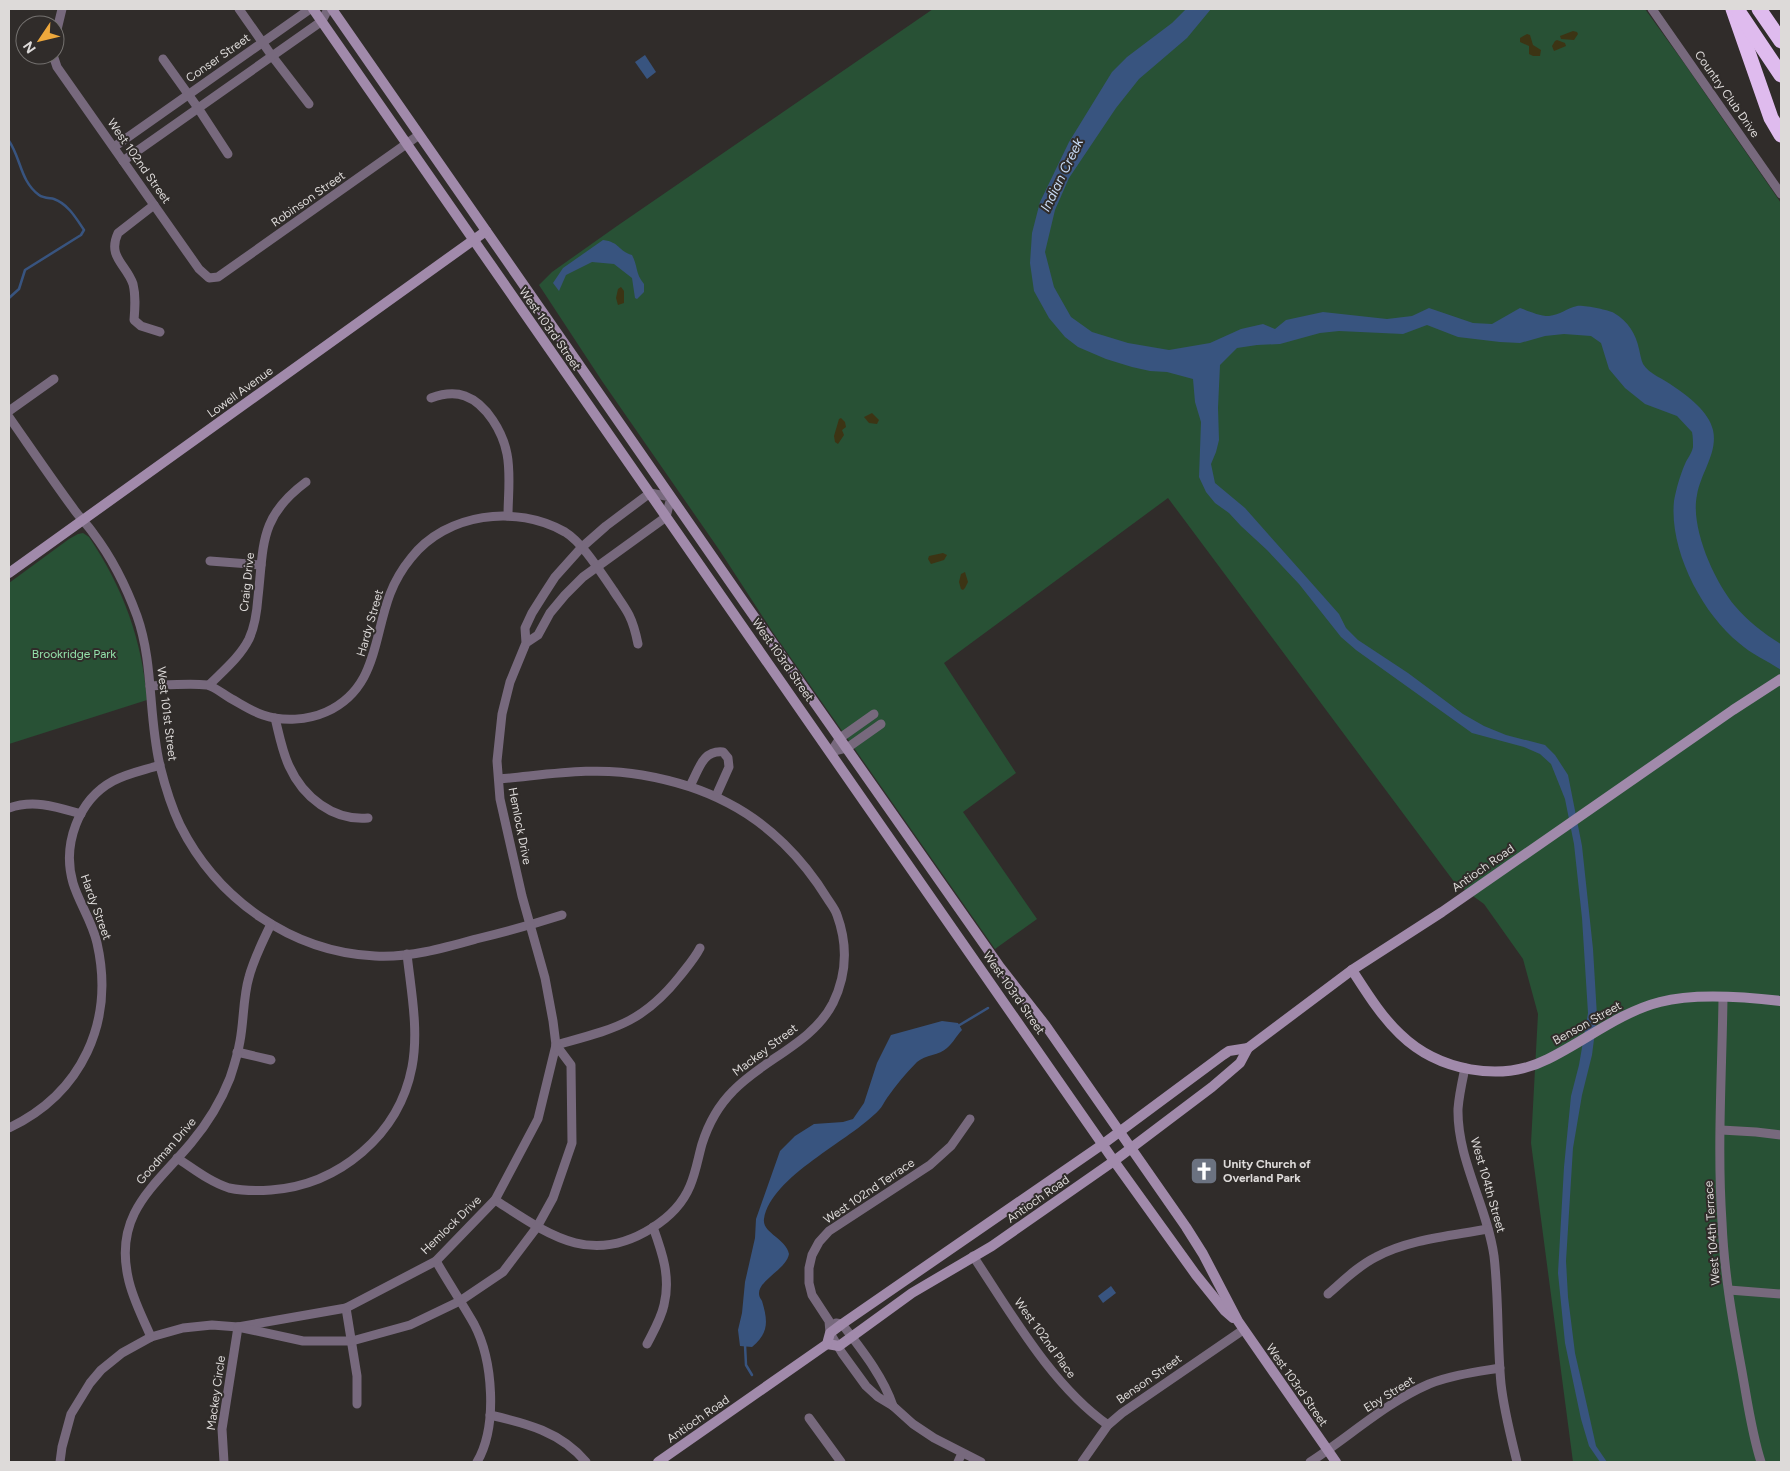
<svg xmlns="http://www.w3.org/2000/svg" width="1790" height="1471" font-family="Figtree,sans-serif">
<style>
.green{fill:#285135}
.sand{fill:#3c3414}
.water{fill:#38547f}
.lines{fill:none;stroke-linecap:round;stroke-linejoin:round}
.stream{stroke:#38547f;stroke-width:2.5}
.street{stroke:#77697d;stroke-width:9}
.secondary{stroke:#a18aab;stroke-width:10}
.highway{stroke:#dfbbee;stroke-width:15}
.labels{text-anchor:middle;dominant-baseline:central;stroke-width:4;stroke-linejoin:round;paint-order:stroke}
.street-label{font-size:12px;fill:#dddad9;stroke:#302c2a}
.park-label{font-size:12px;fill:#93e1aa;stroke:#302c2a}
.poi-label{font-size:12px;font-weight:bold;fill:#dddad9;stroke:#302c2a;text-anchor:start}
.water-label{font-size:14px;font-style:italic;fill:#c7daf6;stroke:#302c2a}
</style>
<rect width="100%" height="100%" fill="#302c2a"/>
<g class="green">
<polygon points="933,9 1645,9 1684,63 1781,203 1781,1462 1573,1462 1531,1143 1538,1014 1523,959 1484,904 1455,883 1168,498 944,663 1016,773 963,812 1037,919 995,949 772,631 720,551 602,381 539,285 552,272 617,226"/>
<path d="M83,533L89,537C123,587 142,640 147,700L9,744V583L69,539L78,534Z"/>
</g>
<g class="sand">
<polygon points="1573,31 1577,32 1578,34 1574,40 1561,39 1560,36"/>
<polygon points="1527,34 1530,35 1533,45 1541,50 1540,56 1533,56 1529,54 1529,46 1520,42 1520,38"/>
<polygon points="1557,40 1565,43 1566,46 1554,51 1552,46 1555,41"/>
<polygon points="621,287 624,291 624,303 618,305 616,298 618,289"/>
<polygon points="872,413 879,420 877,424 869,423 864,417"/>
<polygon points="841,418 845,422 846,427 842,430 844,435 838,444 835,442 834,436 839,419"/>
<polygon points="943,553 947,555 944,560 931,564 928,559 929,556"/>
<polygon points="965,572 968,582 965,588 963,590 961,589 959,582 961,574"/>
</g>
<g class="water">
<path d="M1186,9H1211L1187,38L1139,79L1116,108L1069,178L1055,210L1045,252L1054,287L1071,317L1092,332L1128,343L1169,350L1210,343L1241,329L1263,324L1275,329L1286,320L1323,312L1387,319L1412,316L1429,308L1473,323L1492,324L1520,308C1529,311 1539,316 1549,316C1560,315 1567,308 1577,306C1584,305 1608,310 1614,313C1628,321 1636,334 1639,349C1640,353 1641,360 1643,364C1649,374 1664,379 1673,386C1688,396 1709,412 1713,430C1718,453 1701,472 1697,495C1690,527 1714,581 1735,606C1748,621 1764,634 1781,644V670C1768,661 1751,654 1739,643C1702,613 1669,550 1674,501C1676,490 1680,475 1685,464C1687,459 1692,453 1693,447C1693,442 1693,437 1692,432L1677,416L1645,404L1625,388L1609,369L1601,343L1591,336L1564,334L1545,336L1520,343L1500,342L1458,337L1427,325L1403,334L1339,331L1320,333L1280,344L1257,345L1237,348L1220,365L1218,408L1219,440L1216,452L1211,464L1215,483L1245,508L1339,614L1346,628L1358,640L1408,673L1463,714L1484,726L1506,735L1545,745L1555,755L1568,775L1582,846L1593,949L1597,1016L1592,1055L1582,1095L1573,1148L1566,1261L1568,1297L1575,1353L1588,1410L1596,1446L1607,1462H1600L1589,1446L1581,1419L1565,1343L1558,1273L1564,1167L1571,1096L1579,1065L1588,1013L1582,918L1574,844L1565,799L1551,764L1540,754L1524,747L1472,733L1356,650L1341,637L1299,584L1267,550L1241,526L1229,513L1215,503L1206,492L1199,477L1201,422L1195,402L1193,379L1167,372L1150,371L1132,367L1106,359L1078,347L1065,337L1049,318L1034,291L1030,263L1032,233L1040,202L1069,142L1112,72L1127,57L1172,23Z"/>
<polygon points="645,55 656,72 647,79 635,62"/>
<path d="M603,240C620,242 618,251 632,255C638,266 635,273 644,284V292L637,299L635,298L632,278L614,264L592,262L566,275L559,291L553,283L563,268Z"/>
<path d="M942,1021L958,1023L962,1030C957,1035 953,1043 947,1048C940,1055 925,1055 917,1062C906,1073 896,1085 887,1098C884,1102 882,1107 879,1110C850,1141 771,1176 764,1219C762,1233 786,1238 789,1254C786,1270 758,1280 759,1294C759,1297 761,1299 762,1301C768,1321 769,1333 752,1347L740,1346L738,1330L742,1313L745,1282L755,1238L756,1219L780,1151L795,1136L814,1124L843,1122L853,1119L864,1103L877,1063L891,1035Z"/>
<polygon points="1111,1286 1116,1293 1103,1303 1098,1296"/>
</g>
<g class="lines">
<g class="stream">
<path d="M9,141C21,158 20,181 39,195C43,198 49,198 54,199C68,204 76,218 84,230L81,235L25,270L19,289L9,298"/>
<polyline points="958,1026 988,1008"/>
<polyline points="745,1345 746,1365 752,1375"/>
</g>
<g class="street">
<polyline points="239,9 272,56 309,104"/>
<polyline points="1652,9 1781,194"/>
<polyline points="55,38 62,9"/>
<polyline points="53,55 57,67 199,269 209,278 218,277 419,135"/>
<polyline points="163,59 198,108 228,154"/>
<polyline points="114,147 310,9"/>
<polyline points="123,161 322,21 328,9"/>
<path d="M154,205L118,233C107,257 126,264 133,284C136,296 135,308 134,320L141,326L160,332"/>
<path d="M431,398C442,394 454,392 465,396C487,404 503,433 507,454C511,474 508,496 508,516"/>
<polyline points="9,411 54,379"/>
<path d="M9,417C30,447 51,478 73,508C79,517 87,524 93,533C112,558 126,586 137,616C154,664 148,716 160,766C165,786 171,806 180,825C217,899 291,952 375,956C409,958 444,948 476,939C505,932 534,924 562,915"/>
<polyline points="210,561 261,565"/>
<path d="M209,685C223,671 240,657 249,639C255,626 257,611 258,597C264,544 259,517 306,482"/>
<path d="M150,686C169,685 189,683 207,685C215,687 223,694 230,698C241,704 251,711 263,715C283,722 308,720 326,712C377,689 373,639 390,594C395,581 402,569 411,558C446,513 516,504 565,532C583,543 601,573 613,590C618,598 625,607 629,615C634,625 636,634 638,644"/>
<path d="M275,718C279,734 282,751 289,766C303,797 333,821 368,818"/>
<polyline points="831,752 847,748 881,724"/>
<polyline points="831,752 840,738 874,714"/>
<path d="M690,786C699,770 702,750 723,752L728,758L729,767L716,796"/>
<path d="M9,808C34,799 57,807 81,814"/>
<path d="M1723,998C1722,1073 1717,1148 1722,1222C1724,1271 1732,1318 1741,1366C1747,1398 1751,1431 1761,1462"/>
<path d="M556,1045C613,1029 642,1024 680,976C687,967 695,958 700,948"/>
<polyline points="237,1052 271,1060"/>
<path d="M1465,1068C1462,1082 1459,1095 1458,1109C1457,1159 1487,1206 1494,1256C1499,1299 1497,1342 1501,1384C1504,1411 1511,1437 1517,1462"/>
<polyline points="970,1119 951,1146 930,1165 829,1231 819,1242 812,1255 809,1268 809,1283 812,1295 829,1321 830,1333 842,1353 866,1386 878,1397 893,1406 913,1424 934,1438 981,1462"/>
<path d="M9,1128C82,1093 115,1022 97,943C92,921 79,903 73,883C62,845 78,800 113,781C128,773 145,770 160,765"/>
<polyline points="1721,1130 1756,1132 1781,1135"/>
<path d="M177,1158C194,1169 210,1182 229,1188C243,1191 257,1191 271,1190C339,1185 399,1135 412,1067C419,1030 411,991 407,954"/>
<path d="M495,1200C548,1234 590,1267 652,1228C668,1218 683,1203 690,1186C696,1172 698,1158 702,1144C708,1125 719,1105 733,1091C763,1059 812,1044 833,1003C847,974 848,945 837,915C835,909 830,903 827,898C803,859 769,824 728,803C702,789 671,780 642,775C595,766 546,775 499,779"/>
<path d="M973,1256C1011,1313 1052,1386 1108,1425"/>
<path d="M436,1261C448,1282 462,1303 474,1324C493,1360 498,1426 477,1462"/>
<polyline points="1729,1290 1781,1294"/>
<path d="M1328,1294C1343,1281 1358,1266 1376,1257C1410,1239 1451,1236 1488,1229"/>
<polyline points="346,1308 357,1376 357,1404"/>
<path d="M836,1323L842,1324C861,1349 883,1376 893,1406"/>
<polyline points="238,1327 346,1308 436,1261 495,1200 538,1119 556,1045 553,1021 545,978 522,896 500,799 497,761 502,714 510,682 526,643 525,628 532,613 544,594 555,577 581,548 606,526 650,493 671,497 666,517 583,577 565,595 550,613 538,635 526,643"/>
<path d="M151,1337C143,1318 132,1298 128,1277C114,1213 155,1186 191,1143C207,1124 221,1101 230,1078C234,1066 238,1053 240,1041C244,1020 243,997 249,977C254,958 263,941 271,924"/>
<path d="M647,1344C653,1332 661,1319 664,1305C671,1277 662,1252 653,1227"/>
<path d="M490,1415C526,1423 561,1432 586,1462"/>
<polyline points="809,1418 841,1462"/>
<polyline points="60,1462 62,1447 71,1414 90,1383 101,1370 122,1353 151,1337 183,1328 212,1325 238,1327 303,1341 352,1341 410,1325 460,1301 503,1272 537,1227 553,1198 572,1143 571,1065 556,1045"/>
<polyline points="224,1462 222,1429 238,1327"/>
<polyline points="958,1462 962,1453"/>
<polyline points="1082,1462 1108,1425 1122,1413 1243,1330"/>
<path d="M1310,1462C1349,1437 1385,1403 1429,1384C1452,1375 1476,1372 1500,1368"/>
</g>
<g class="secondary">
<polyline points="313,9 1114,1161 1196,1275 1225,1311 1233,1318"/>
<polyline points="332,9 746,605 1000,967 1046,1026 1186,1227 1203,1254 1238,1321 1336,1462"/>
<polyline points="9,573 486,231"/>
<path d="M1352,970C1367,993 1381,1016 1400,1034C1438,1071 1501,1083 1548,1059C1585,1041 1620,1012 1660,1002C1694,993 1746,997 1781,1001"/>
<polyline points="827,1344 839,1346 912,1293 992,1246 1114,1161 1212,1087 1240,1063 1248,1048 1352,970 1442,912 1733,710 1781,679"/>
<polyline points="658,1462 827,1344 830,1333 842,1324 1103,1144 1223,1055 1229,1051 1248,1048"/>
</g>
<g class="highway">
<polyline points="1733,9 1771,118 1781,135"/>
<polyline points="1759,9 1781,41"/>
<polyline points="1740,14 1781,75"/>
</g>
</g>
<defs>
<g id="church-square" transform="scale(1.4375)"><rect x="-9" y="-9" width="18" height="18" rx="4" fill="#6b7280" stroke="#302c2a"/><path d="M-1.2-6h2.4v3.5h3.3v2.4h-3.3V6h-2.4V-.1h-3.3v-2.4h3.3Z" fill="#fff"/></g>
</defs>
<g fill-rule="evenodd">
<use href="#church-square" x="1204" y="1171"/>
</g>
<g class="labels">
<g class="street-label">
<text transform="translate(218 58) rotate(-35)">Conser Street</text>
<text transform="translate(1727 94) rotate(55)">Country Club Drive</text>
<text transform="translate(139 161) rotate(55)">West 102nd Street</text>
<text transform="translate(308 199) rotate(-35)">Robinson Street</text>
<text transform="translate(550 329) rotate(55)">West 103rd Street</text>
<text transform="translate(240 392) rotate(-36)">Lowell Avenue</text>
<text transform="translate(247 582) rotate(-84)">Craig Drive</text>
<text transform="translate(370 623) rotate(-74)">Hardy Street</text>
<text transform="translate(783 660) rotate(55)">West 103rd Street</text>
<text transform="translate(167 714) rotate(83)">West 101st Street</text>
<text transform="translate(520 826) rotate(79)">Hemlock Drive</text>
<text transform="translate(1483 868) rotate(-35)">Antioch Road</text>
<text transform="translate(96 907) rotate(70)">Hardy Street</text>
<text transform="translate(1014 993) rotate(55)">West 103rd Street</text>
<text transform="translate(1587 1023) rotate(-29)">Benson Street</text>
<text transform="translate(765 1050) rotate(-37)">Mackey Street</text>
<text transform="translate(166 1151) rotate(-49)">Goodman Drive</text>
<text transform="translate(1488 1185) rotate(74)">West 104th Street</text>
<text transform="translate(869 1191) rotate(-34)">West 102nd Terrace</text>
<text transform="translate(1038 1199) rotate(-35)">Antioch Road</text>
<text transform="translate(451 1225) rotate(-44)">Hemlock Drive</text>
<text transform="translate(1712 1233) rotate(-94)">West 104th Terrace</text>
<text transform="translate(1045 1338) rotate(54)">West 102nd Place</text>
<text transform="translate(1149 1379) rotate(-35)">Benson Street</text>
<text transform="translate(1297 1385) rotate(55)">West 103rd Street</text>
<text transform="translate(216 1393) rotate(-82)">Mackey Circle</text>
<text transform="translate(1389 1394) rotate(-32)">Eby Street</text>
<text transform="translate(698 1419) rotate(-35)">Antioch Road</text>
</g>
<g class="park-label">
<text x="74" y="654">Brookridge Park</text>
</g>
<g class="poi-label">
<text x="1223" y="1164">Unity Church of<tspan x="1223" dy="14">Overland Park</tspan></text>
</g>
<g class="water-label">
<text transform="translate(1062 175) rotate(-64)">Indian Creek</text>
</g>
</g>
<rect width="1790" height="1471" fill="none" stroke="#dddad9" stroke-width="20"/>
<g transform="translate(40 40) rotate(235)"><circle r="24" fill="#302c2a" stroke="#757270"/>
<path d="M0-4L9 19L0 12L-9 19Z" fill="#eea83c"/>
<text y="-8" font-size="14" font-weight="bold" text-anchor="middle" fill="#dddad9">N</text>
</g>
</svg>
